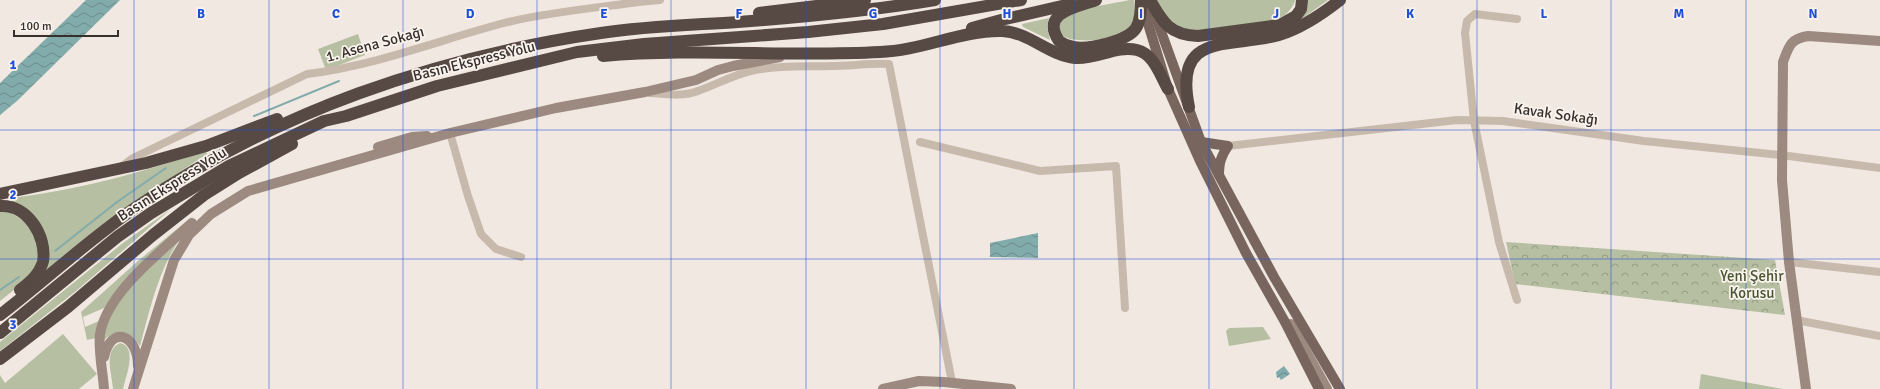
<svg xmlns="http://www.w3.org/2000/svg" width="1880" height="389" font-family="Signika,sans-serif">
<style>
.green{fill:#b6bfa2}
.forest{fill:url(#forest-crowns)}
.water{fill:url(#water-waves)}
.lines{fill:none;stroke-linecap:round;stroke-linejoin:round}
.stream{stroke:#82abab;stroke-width:2}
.street{stroke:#c8b9ad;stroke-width:8}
.secondary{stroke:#9c897f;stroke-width:10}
.primary{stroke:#78665e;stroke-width:10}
.highway{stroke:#574943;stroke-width:12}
.grid{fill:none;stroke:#1d4ed8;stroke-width:1;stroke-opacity:0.55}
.labels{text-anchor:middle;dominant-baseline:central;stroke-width:3.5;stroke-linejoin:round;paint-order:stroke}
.street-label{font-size:15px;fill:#372f2b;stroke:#f9f3ed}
.park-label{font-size:15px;fill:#485331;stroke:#f9f3ed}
.grid-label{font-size:13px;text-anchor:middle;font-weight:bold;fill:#1d4ed8;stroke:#f9f3ed;stroke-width:3.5;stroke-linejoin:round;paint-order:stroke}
</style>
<defs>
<pattern id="forest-crowns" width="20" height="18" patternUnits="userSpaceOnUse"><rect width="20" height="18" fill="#b6bfa2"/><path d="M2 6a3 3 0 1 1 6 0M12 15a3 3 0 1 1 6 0" fill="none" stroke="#959c84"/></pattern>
<pattern id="water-waves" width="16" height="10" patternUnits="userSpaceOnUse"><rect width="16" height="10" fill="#82abab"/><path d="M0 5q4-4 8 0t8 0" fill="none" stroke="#6b8c8b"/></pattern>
</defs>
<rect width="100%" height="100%" fill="#f1e9e1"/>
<g class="green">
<path d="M1130,0H1134C1136,11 1135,24 1125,32C1113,41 1074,44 1061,35C1060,29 1058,23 1063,18C1070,9 1117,3 1130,0Z"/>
<path d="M1156,0H1295V1C1290,13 1283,18 1270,21L1201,30H1185L1167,20Z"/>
<polygon points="1308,0 1328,0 1296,23"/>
<polygon points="1049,18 1047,27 1050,40 1023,27 1022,24"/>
<polygon points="358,34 365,55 326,70 318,49"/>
<path d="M206,151L207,154C150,191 95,229 43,274C47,237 51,219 11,203L12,198C78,190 143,172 206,151Z"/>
<polygon points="171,209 76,291 0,351 0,342 123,243"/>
<polygon points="0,211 10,212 30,225 39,248 35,268 29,278 0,301"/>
<polygon points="194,215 114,294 104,308 83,317 85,327 99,321 96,338 87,340 81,312 138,261"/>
<path d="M179,240C158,272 150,309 140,346C129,332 117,327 103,341C110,297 148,269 179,240Z"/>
<polygon points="1263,327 1271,339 1229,346 1226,331 1229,328"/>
<polygon points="63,334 97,374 79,389 0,389 0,375 5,383"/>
<path d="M120,343C138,347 126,376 123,389H113C112,373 103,351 120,343Z"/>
<polygon points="1701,374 1783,389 1699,389"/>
</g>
<polygon class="forest" points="1506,242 1775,260 1785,315 1515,284"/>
<g class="water">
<polygon points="86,0 120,0 17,101 0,115 0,83"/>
<polygon points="1038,233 1038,258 990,257 990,243"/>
<polygon points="1284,366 1290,374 1281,380 1279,377 1277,378 1276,372"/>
</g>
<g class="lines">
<g class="stream">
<polyline points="254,116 339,81"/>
<polyline points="55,251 117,202 166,168"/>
<polyline points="0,290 19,277"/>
</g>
<g class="street">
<path d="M650,93C665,94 683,97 698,91C717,84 735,74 755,70C781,65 805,67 831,66C850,66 870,63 889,64L952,382"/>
<polyline points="450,133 468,196 481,234 496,249 521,257"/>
<polyline points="920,142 1040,171 1116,166 1125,308"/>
<polyline points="1228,146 1457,120 1503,121 1644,141 1781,155 1880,168"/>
<path d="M121,167L133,158L307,74C374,66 439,40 504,23C548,12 595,8 639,2L660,0"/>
<polyline points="1789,262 1880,272"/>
<polyline points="1517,300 1499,242 1474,121 1465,33 1467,21 1475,14 1517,19"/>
<polyline points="1796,320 1880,336"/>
</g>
<g class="secondary">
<polyline points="378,147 412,137 427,136"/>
<polyline points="1291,324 1327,389"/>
<path d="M104,357C112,323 138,336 138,366"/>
<path d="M104,389C103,373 98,350 100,334C107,292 162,251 192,223"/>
<polyline points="133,389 174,260 189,235 211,214 248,191 450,133 556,108 645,92 696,80 718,70 733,66 780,57"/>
<polyline points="883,389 919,381 944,382 1011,389"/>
<path d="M1806,389L1789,262L1782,180L1783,62C1789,46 1790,39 1808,36L1880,41"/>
</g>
<g class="primary">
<polyline points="1142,4 1168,89 1200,161 1246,253 1285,322 1319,389"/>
<polyline points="1154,12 1201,142 1274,277 1340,389"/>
<path d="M1201,142L1228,146C1221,156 1219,163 1219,175"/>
</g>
<g class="highway">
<path d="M1096,0C1077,7 1040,12 1059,41C1063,44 1068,46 1073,47C1088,50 1128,41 1136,28C1141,20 1141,9 1141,0"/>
<path d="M1150,0C1163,23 1170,35 1198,36L1280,25L1296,16L1301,9L1302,0"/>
<polyline points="759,13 865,0"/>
<polyline points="972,28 1001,20 1071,4"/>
<path d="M603,56C695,48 788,57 880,52C921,51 961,30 1002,31C1029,32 1048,55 1075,58C1096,60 1116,45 1137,50C1154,54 1160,75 1168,89"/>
<path d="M1189,107C1173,30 1230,49 1279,35C1302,28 1321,15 1340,0"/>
<polyline points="0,194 146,163 206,146 277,119"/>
<path d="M0,206C27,204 47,236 43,261C40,274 30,282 20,290"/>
<path d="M0,315C46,280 88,240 135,208C274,112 436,57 601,33C646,26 693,25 738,22C804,17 869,11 935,0"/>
<polyline points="0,333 117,237 151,213 229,166 324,121 346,116 437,86 577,52 644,44 808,32 883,24 1021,0"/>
<polyline points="0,359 68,307 153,235 204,195 239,173 292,144"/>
</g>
</g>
<path class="grid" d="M134,0V389M269,0V389M403,0V389M537,0V389M671,0V389M806,0V389M940,0V389M1074,0V389M1209,0V389M1343,0V389M1477,0V389M1611,0V389M1746,0V389M0,130H1880M0,259H1880"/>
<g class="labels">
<g class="street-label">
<text transform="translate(375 44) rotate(-15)">1. Asena Sokağı</text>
<text transform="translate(474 61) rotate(-14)">Basın Ekspress Yolu</text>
<text transform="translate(1556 114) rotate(8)">Kavak Sokağı</text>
<text transform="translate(172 184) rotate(-32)">Basın Ekspress Yolu</text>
</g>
<g class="park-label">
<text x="1752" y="276">Yeni Şehir<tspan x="1752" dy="17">Korusu</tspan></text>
</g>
</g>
<g class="grid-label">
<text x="201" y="18">B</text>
<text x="336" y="18">C</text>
<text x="470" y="18">D</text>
<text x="604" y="18">E</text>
<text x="739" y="18">F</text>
<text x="873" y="18">G</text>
<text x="1007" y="18">H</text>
<text x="1141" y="18">I</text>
<text x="1276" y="18">J</text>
<text x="1410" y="18">K</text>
<text x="1544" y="18">L</text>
<text x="1679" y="18">M</text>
<text x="1813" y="18">N</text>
<text x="13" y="69">1</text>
<text x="13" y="199">2</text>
<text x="13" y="329">3</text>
</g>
<path d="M14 30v6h104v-6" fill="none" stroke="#372f2b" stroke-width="2"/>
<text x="20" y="30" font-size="12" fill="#372f2b" stroke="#f9f3ed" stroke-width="3" paint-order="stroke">100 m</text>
</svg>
